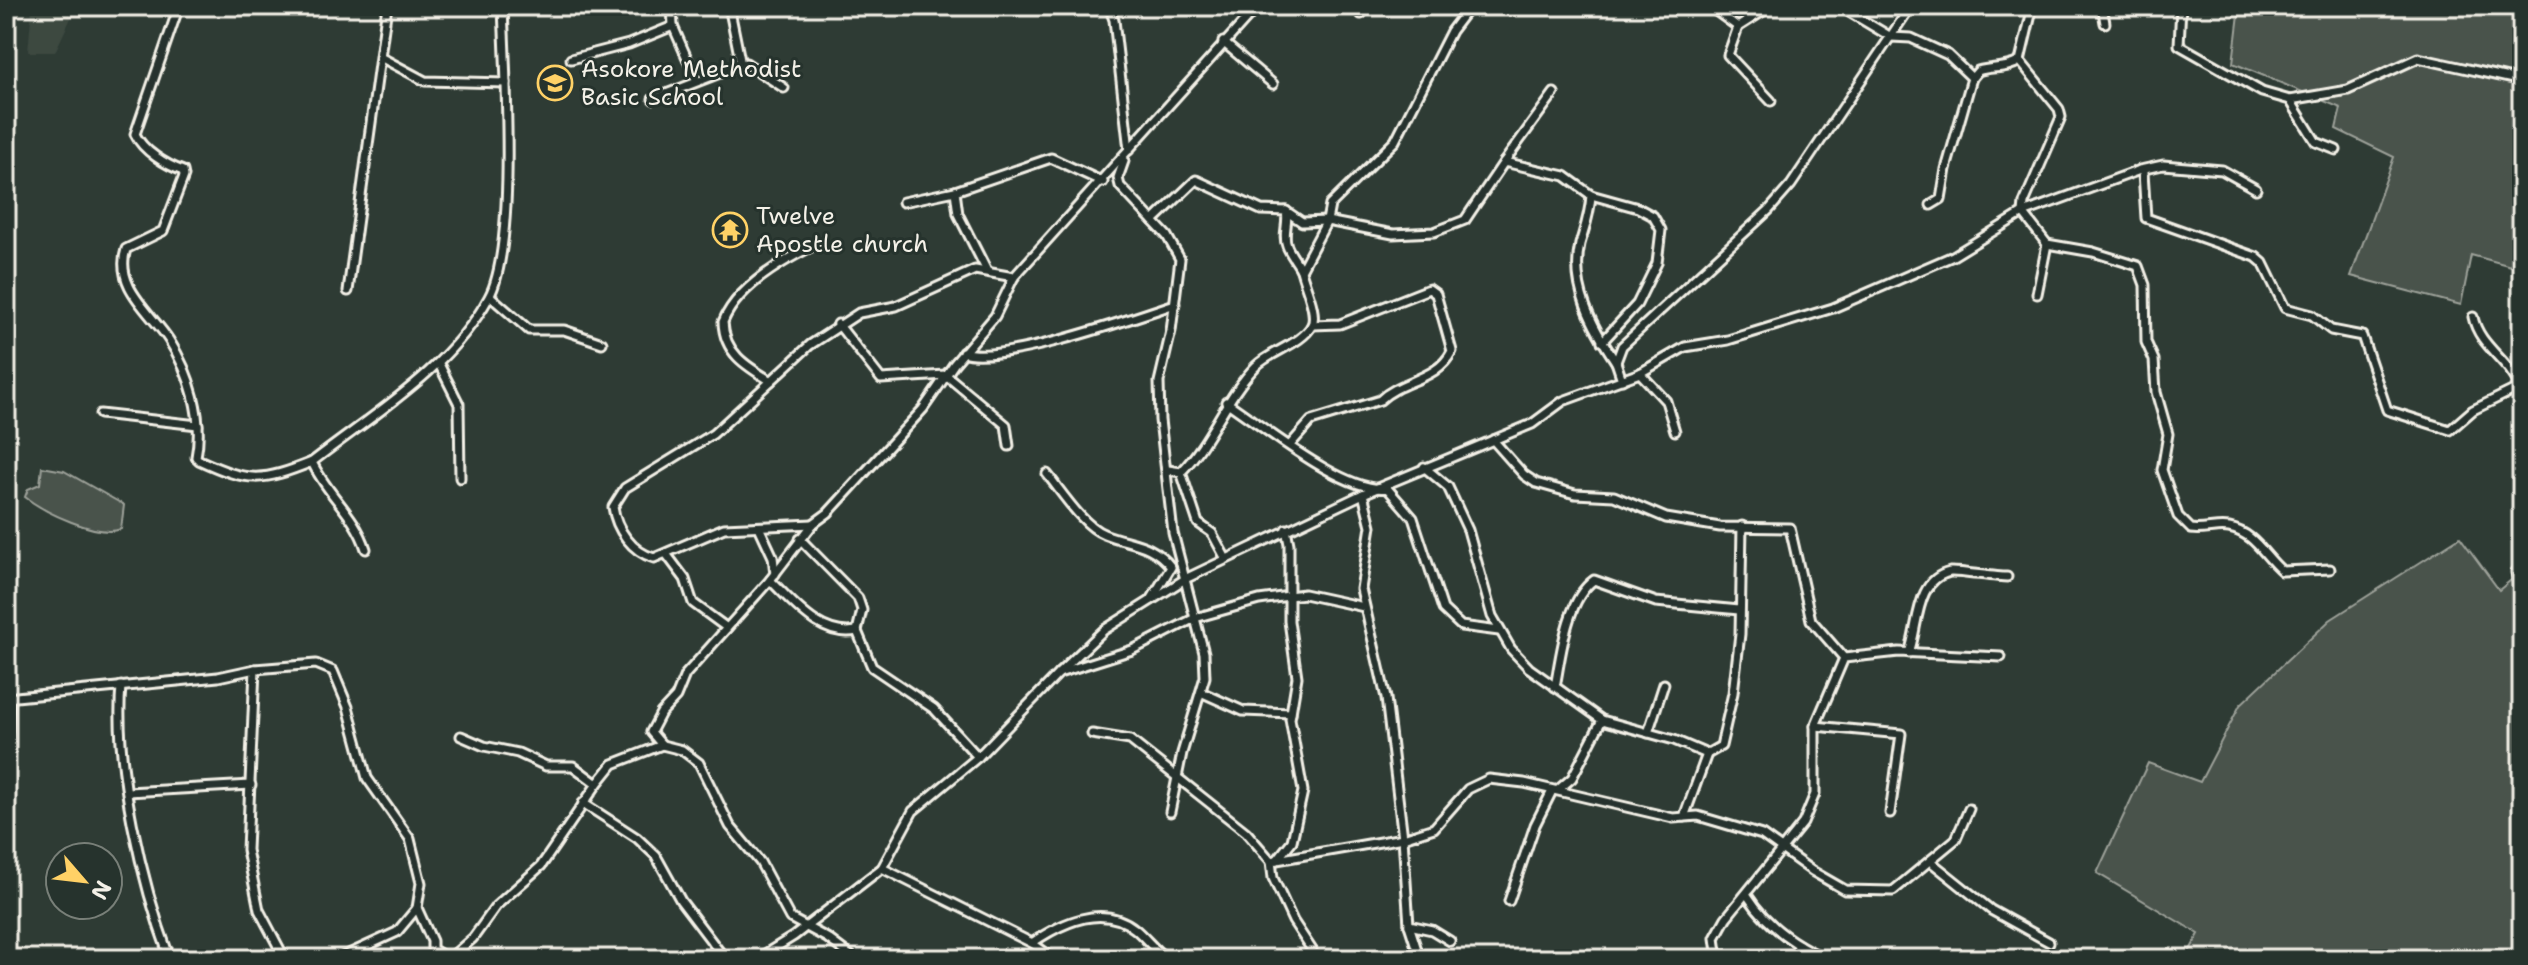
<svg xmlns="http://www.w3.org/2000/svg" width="2528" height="965" font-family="'Shantell Sans',sans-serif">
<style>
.built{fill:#3c4841}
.green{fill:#48524c;stroke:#9ea29a;stroke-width:2}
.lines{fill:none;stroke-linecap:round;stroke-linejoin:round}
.minor-casing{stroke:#f4f1e8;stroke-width:13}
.minor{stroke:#26332d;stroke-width:7}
.labels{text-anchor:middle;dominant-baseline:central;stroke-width:6;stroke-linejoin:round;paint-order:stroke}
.poi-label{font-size:24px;fill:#f4f1e8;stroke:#26332d;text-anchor:start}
</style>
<rect width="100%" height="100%" fill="#2e3b34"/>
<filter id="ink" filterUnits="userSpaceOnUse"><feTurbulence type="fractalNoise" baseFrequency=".0125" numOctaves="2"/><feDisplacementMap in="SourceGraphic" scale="16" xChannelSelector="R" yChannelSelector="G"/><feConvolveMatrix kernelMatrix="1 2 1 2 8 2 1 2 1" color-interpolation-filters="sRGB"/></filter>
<g filter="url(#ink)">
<polygon class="built" points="32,6 70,6 71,18 55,52 28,52"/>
<g class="green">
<polygon points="2240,6 2522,6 2522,269 2471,255 2461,305 2351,276 2394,157 2336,129 2341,108 2233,63"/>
<path d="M42,467L64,471L124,505L121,529C98,538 44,512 25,497L28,489L40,484Z"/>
<polygon points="2460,537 2499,590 2522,571 2522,959 2185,959 2199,934 2097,873 2148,763 2200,782 2240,705 2330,620"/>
</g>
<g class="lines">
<g class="minor-casing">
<g id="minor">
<path d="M179,6L135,134C143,151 166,165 183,171L184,176L163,231L126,249C114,287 151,312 169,340C190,373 204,418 196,457L199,460C249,483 262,482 312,462"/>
<polyline points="672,6 673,26 697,81"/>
<polyline points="729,6 741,65"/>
<polyline points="1109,6 1114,20 1129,150"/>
<polyline points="1709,6 1738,27 1771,6"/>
<polyline points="1839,6 1891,37 1911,38 1948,55 1972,78 1946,169 1941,199 1931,205"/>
<polyline points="2033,6 2020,61 2059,109 2061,117 2024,203 2023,213 2047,244 2037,294"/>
<polyline points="2102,6 2105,23"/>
<polyline points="2181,6 2179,45 2262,92 2290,100 2316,142 2336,150"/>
<polyline points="1361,14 1367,6"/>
<polyline points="1738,27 1728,55 1771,101"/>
<polyline points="1223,42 1273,84"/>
<polyline points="382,58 425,81 506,83"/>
<polyline points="571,59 629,44 673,26"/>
<path d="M1972,78L1978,71C1993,66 2005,70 2020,61"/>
<polyline points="653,99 746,63 784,88"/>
<polyline points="2290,100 2348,90 2418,58 2522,81"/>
<polyline points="1124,161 1118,178 1120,186 1167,236 1180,259 1171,331 1159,382 1160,420 1173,533 1204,653 1205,677 1182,753 1170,812"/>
<polyline points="1504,162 1554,93"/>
<polyline points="2140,170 2163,165 2222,170 2256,189"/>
<path d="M1591,195C1590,214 1585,227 1580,244C1570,287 1593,328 1616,362"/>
<polyline points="903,202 955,191"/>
<polyline points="1286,211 1302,222 1327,221 1393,234 1434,232 1465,220 1504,162 1565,176 1591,195 1638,208 1653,216 1661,230 1657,263 1637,304 1602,342"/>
<path d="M1153,221L1196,180L1261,210L1286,211C1289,223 1282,235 1287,246C1290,254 1297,262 1301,270"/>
<path d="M2047,244L2093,252L2138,266L2145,285L2146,342L2154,360L2156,392L2168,434L2162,470L2178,516L2191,529C2204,531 2216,526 2229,528C2255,533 2264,556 2282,571L2330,569"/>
<path d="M815,245C782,261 737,287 723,322C724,353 746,366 771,381L810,345L859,313L896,306L975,270L1014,277"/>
<polyline points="987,271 958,214 955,191 1051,158 1103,182"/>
<polyline points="348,291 387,6"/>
<polyline points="490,296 529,330 564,330 602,343"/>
<polyline points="838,324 881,379 946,375 1006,425 1009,446"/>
<path d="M963,352C1000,365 1133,318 1175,304"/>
<polyline points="439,364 459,404 460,478"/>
<polyline points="1640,373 1666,401 1675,431"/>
<polyline points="1622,380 1616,362 1622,346 1769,210 1791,185 1911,6"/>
<path d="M771,381L713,434L625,488L613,507C616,529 632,552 654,558L724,528L813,524"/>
<path d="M1226,402C1263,426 1346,495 1387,488L1413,518L1443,609L1461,626L1499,631"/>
<polyline points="100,414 198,425"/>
<polyline points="1493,440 1524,475 1536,483 1575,494 1614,496 1666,518 1720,527 1790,528 1811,620 1844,658"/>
<path d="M1290,445L1311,421L1380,400C1402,379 1437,381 1452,351L1436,294L1429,289L1340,324L1312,325"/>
<polyline points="2522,460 2522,468"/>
<polyline points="1424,467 1448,487 1468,530 1492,616 1511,649 1529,668 1602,720 1674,740 1707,754 1721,746 1733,693 1740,634 1742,526"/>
<path d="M1168,470L1181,472C1212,440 1225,398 1256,366C1271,351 1302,344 1312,325C1318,312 1304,284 1301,270L1327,221L1330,205L1395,141L1451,31L1470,6"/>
<polyline points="1181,472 1198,523 1212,533 1226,559"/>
<path d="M1047,474C1061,491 1083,526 1104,534C1129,544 1152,542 1171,567L1151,600"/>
<polyline points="1363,494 1371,526 1361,589 1386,698 1403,838 1409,925 1420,959"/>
<polyline points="760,529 773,557 775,574"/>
<polyline points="800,539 858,598 862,610 857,631 872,667 934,709 978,757"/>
<path d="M366,549C355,514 327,495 312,462C375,413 450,369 489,297C517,246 505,69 503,6"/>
<polyline points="667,555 685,579 693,603 727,628"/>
<path d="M770,580C794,603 820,638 857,631"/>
<polyline points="2519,589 2516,572 2522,563"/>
<path d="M1909,653C1919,625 1915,580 1950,572C1957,571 1995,577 2007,577"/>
<polyline points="255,669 247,850 259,910 285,959"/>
<path d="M1059,673L1104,630L1185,579L1363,494L1532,424L1563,401L1640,373L1685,347L1728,340L1833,308L1953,256L2023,213L2140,170L2143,173L2146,218L2256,257L2263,263L2285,308L2312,315L2331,330L2362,336L2387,410L2450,430L2473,410L2520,387C2508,359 2479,346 2473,317"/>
<path d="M121,686C114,765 142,884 170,959"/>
<path d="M1555,687C1561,656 1566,600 1594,580L1656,602L1739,610"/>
<polyline points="1203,693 1243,711 1291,713"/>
<polyline points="6,698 218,677 255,669 316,664 333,671 348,707 367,778 410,839 421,883 417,908 397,932 338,959"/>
<polyline points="1815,726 1901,734 1890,813"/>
<polyline points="1648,733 1664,684"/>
<polyline points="1092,734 1130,740 1246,832 1271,861 1273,878 1293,921 1312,950"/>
<polyline points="662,745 651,732 661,713 676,697 685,675 770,580 813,524 828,513 923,409 954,364 995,316 1014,277 1258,6"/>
<polyline points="597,784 613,764 662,745 682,750 699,763 730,826 760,862 790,918 827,938 855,959"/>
<polyline points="6,785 10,698"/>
<polyline points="1558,790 1572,778 1602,720"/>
<polyline points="128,792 251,785"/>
<polyline points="583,803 637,838 656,856 681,901 725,959"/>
<polyline points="1684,817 1707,754"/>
<polyline points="1277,860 1292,841 1303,791 1290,719 1297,677 1289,621 1289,544 1286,529"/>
<polyline points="1271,861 1403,838 1434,828 1468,789 1489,779 1524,783 1673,818 1698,816 1762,835 1812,871 1845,890 1893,891 1956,839 1969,809"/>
<polyline points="1930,861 1991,910 2049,942"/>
<path d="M882,868L1032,943C1061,923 1103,903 1135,929C1146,938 1155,951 1167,959"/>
<path d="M1747,895C1766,925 1794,945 1827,959"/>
<polyline points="1509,901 1535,825 1552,791"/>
<polyline points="417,908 432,941 432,949 448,959"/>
<polyline points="1409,925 1432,930 1450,941"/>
<polyline points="1032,943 1054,959"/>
<polyline points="449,959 473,938 496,906 541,866 597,784 573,766 546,766 518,753 484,746 461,736"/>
<polyline points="757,959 794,936 882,868 913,811 978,757 1059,673 1132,650 1195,618 1259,600 1304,594 1364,607"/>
<polyline points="1718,959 1715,938 1726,918 1803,823 1815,794 1815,726 1844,658 1899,652 2001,657"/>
<polyline points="1792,959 1799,945"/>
</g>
</g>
<use href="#minor" class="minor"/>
</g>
</g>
<defs>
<g id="school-ring" transform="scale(1.8)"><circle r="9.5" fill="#26332d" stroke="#ffd166" stroke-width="1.5"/><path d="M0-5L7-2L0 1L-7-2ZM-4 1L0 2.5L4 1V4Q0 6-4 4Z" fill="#ffd166"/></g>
<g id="temple-ring" transform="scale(1.8)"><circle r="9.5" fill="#26332d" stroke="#ffd166" stroke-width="1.5"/><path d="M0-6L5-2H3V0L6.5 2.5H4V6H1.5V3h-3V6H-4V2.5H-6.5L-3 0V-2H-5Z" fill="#ffd166"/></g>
</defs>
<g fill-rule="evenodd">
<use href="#school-ring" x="555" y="83"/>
<use href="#temple-ring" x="730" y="230"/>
</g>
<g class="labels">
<g class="poi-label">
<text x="581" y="69">Asokore Methodist<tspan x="581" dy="28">Basic School</tspan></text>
<text x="756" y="216">Twelve<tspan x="756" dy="28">Apostle church</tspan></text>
</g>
</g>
<rect width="2528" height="965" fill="none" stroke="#26332d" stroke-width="32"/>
<rect x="16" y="16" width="2496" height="933" fill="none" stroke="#f4f1e8" stroke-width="3" filter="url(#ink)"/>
<g transform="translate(84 881) rotate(118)"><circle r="38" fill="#26332d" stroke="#787f78" stroke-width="2"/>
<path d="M0-6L14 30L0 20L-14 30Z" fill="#ffd166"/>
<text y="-12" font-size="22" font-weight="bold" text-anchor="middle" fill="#f4f1e8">N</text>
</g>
</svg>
